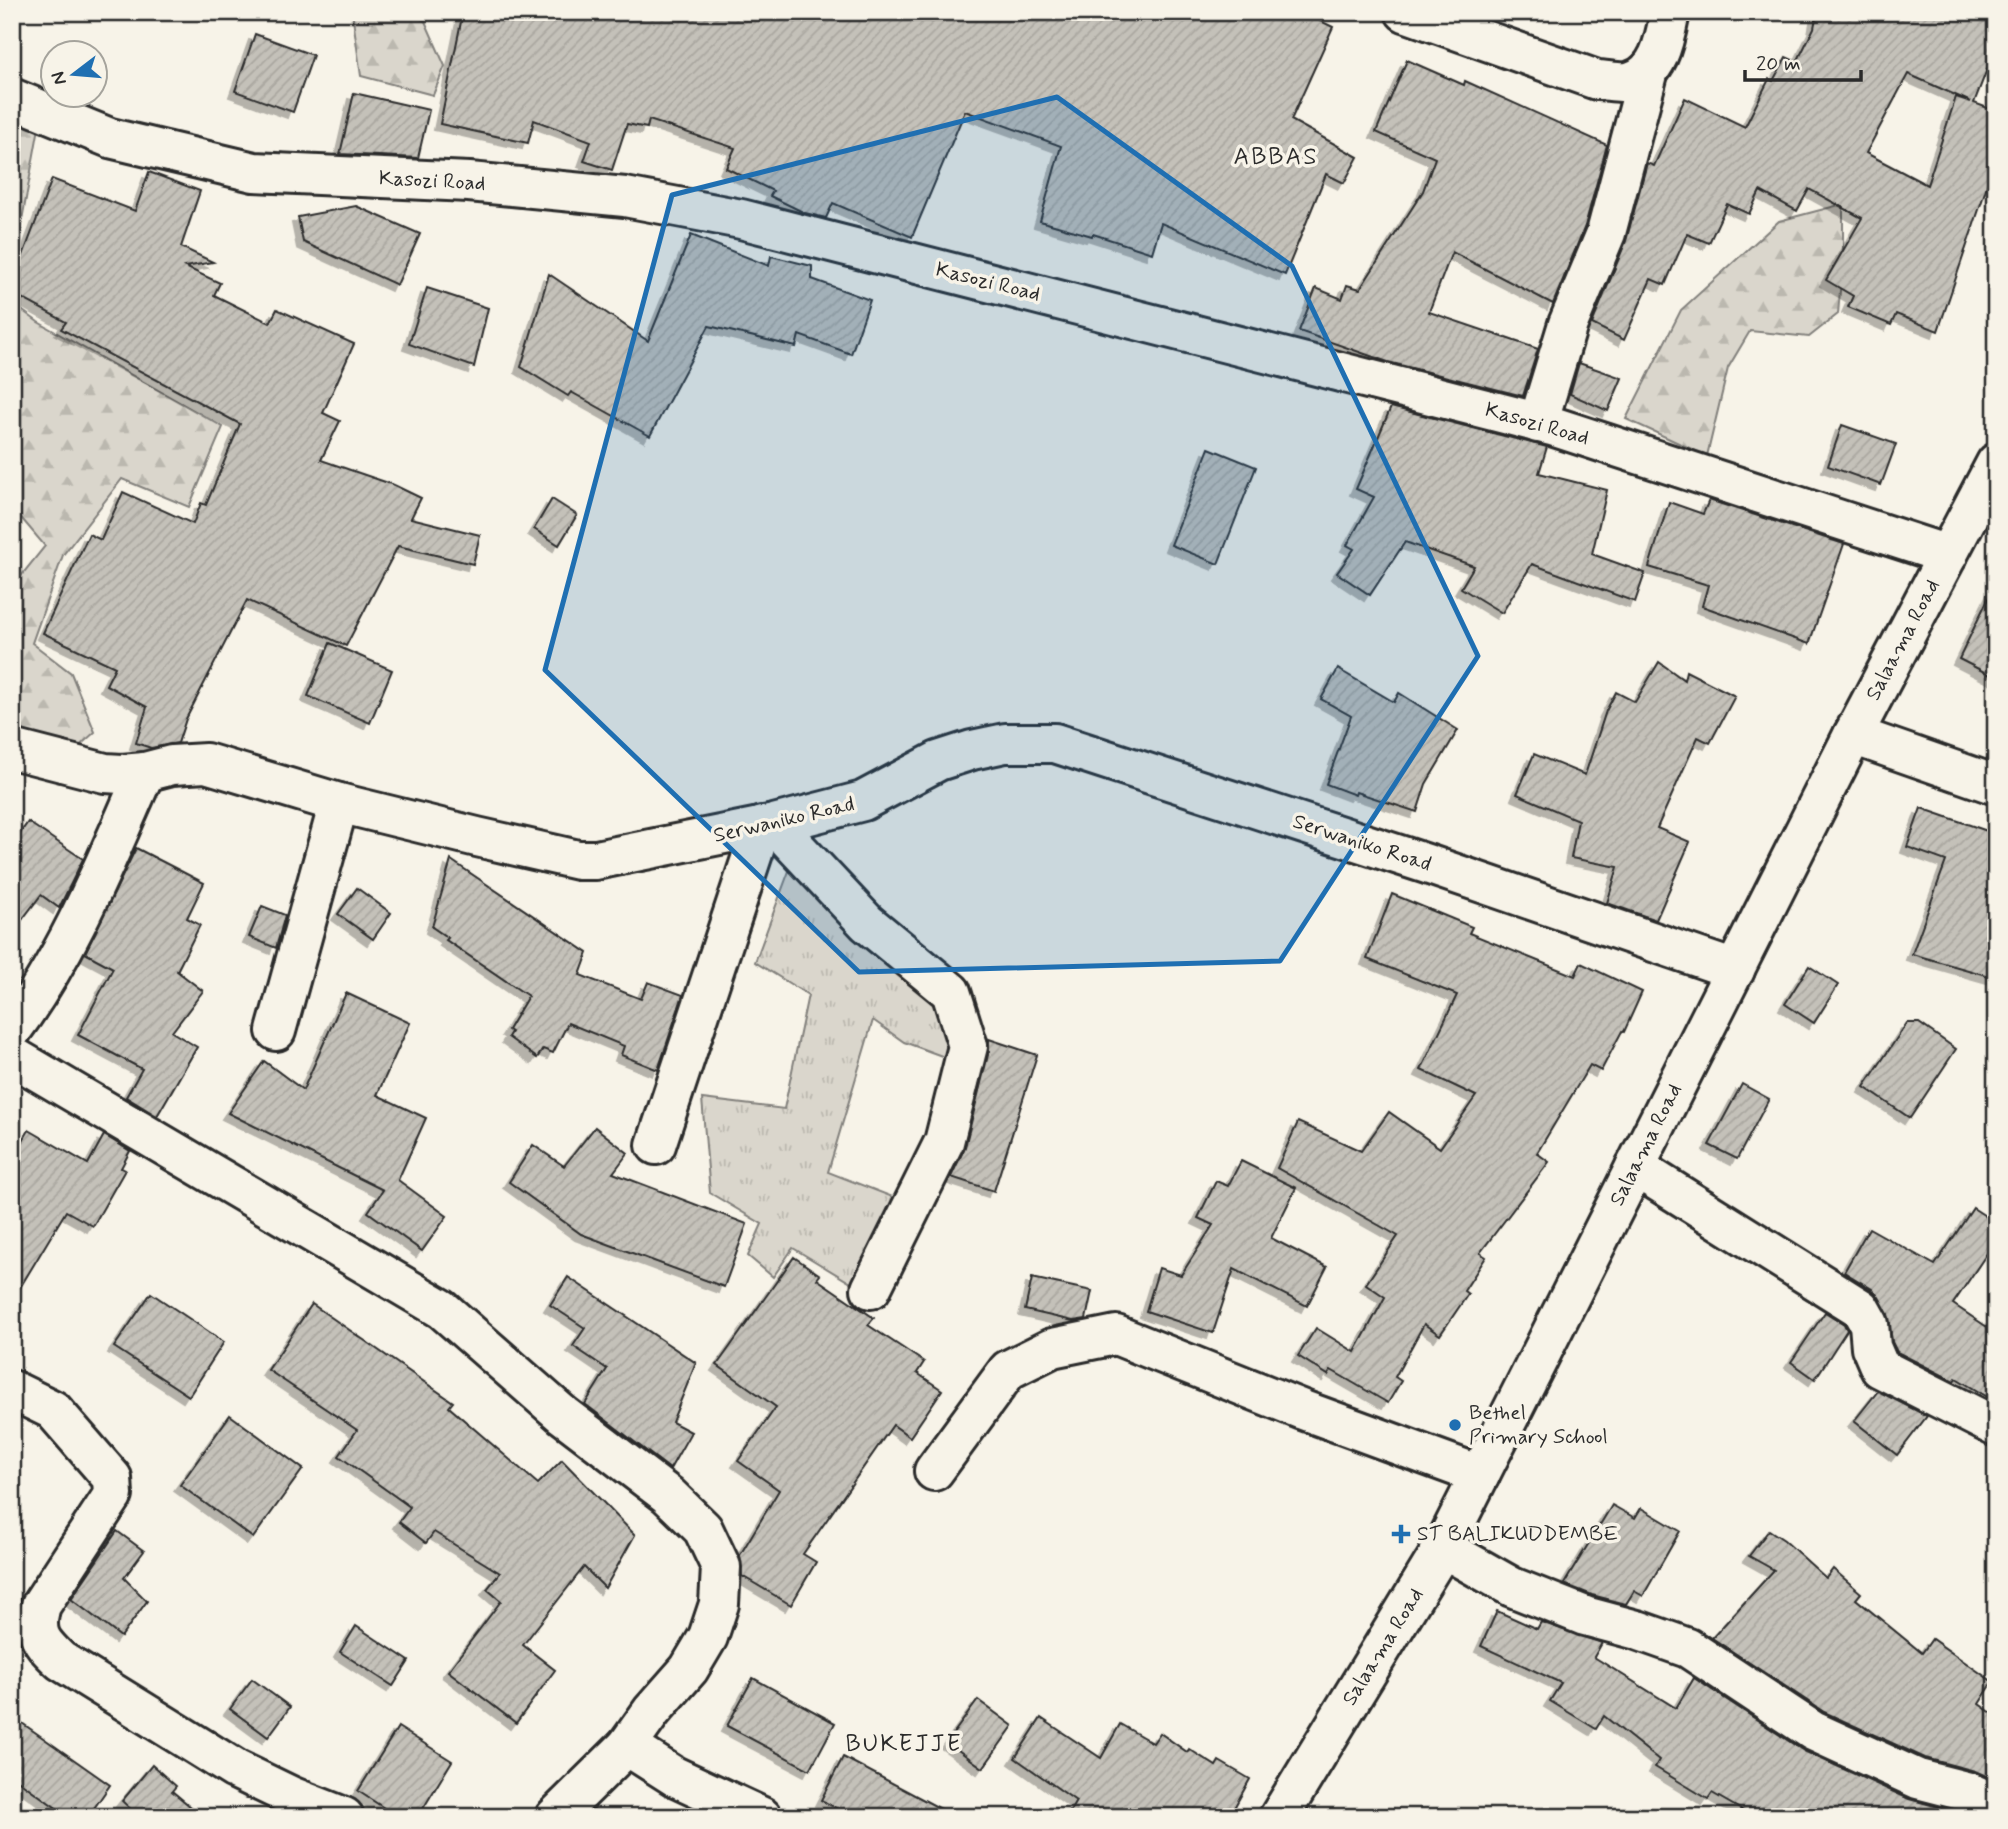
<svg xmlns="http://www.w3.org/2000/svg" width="2008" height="1829" font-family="Mynerve,sans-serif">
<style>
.grass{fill:url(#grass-tufts);stroke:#82807c;stroke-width:2}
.forest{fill:url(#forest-firs);stroke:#82807c;stroke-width:2}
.building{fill:url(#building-hatch);stroke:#2b2b2b;stroke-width:2;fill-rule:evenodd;filter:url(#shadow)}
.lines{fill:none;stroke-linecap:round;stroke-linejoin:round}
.minor-casing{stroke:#2b2b2b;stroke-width:44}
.major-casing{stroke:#2b2b2b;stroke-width:44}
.minor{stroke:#f7f3e8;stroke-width:38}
.major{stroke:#f7f3e8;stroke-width:38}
.marked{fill:#1f6fb2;fill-opacity:0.2;stroke:#1f6fb2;stroke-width:5;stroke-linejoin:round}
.poi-dot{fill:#1f6fb2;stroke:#f7f3e8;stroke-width:2.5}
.labels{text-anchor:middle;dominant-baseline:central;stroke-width:7;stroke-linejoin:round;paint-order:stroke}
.street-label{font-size:21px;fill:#2b2b2b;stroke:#f7f3e8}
.poi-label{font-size:21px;fill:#2b2b2b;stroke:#f7f3e8;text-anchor:start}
.quarter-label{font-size:24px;letter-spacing:2px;fill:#2b2b2b;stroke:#f7f3e8}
</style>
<defs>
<pattern id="grass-tufts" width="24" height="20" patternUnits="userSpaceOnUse" patternTransform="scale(1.75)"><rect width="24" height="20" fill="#dad6cc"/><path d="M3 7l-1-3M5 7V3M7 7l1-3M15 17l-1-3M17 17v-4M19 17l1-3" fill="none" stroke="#bbb8af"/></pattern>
<pattern id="forest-firs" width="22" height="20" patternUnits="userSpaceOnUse" patternTransform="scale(1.75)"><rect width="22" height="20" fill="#dad6cc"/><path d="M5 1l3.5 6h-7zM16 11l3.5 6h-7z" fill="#bbb8af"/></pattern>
<pattern id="building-hatch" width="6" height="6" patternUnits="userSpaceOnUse" patternTransform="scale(1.75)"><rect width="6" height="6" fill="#c4c1b9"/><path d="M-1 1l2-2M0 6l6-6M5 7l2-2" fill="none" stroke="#a9a69f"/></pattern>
<filter id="shadow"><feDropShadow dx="-6" dy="6" stdDeviation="0" flood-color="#0004"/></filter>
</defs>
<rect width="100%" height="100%" fill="#f7f3e8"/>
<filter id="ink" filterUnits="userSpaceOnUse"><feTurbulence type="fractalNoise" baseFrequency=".0143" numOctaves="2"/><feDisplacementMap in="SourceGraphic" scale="14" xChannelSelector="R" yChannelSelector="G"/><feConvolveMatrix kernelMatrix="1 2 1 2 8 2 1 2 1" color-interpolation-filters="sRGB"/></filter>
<g filter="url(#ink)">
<polygon class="grass" points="792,863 946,996 950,1059 904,1042 873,1020 828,1172 903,1201 856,1286 793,1248 773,1277 748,1256 762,1224 710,1193 702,1099 784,1109 808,995 755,962"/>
<g class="forest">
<polygon points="352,12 408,12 425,21 445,66 433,95 361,76"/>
<polygon points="12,112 40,122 20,231 12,250"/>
<polygon points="1843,204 1843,256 1838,314 1809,337 1750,331 1728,368 1707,456 1626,419 1681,310 1779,221"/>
<polygon points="12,303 38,322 223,427 189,507 122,479 63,555 32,643 71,673 95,732 75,750 12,734 12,587 45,546 17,513 12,517"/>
</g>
<g class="building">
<polygon points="463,12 1302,12 1333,27 1291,120 1358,157 1344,183 1326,174 1285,275 1161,223 1152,253 1093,234 1092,236 1040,221 1061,146 965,111 912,237 833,203 826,218 805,213 770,196 773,191 726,168 735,148 649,120 647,128 627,124 612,170 584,161 591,141 534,120 528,143 440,124"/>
<path d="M1817,12H1996V46L1974,103L1996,111V159L1938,331L1896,314L1891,325L1848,307L1853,296L1826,280L1862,218L1809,189L1797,211L1760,191L1749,214L1727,204L1709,243L1687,234L1665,285L1651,279L1624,340L1592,324L1626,241L1647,163L1654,166L1685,98L1745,127L1769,79L1773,81L1786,57L1797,62L1814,28ZM1908,74L1971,102L1956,97L1927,185L1866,153Z"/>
<polygon points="255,34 313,55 293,112 235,91"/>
<polygon points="1407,60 1464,85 1465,81 1607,145 1585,226 1553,304 1452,252 1429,312 1538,349 1523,396 1388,362 1299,331 1316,288 1342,299 1347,285 1360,289 1423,191 1435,158 1376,132"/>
<polygon points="354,93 429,110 418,158 340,154"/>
<polygon points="149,172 200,191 181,247 213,262 185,267 220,283 214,295 270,323 277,309 354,344 323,413 340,421 321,460 394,485 421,498 411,518 480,535 473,564 398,546 346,646 247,600 186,719 178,743 151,748 136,743 147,707 106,685 115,667 43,633 89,534 101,540 123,492 193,524 201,503 206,505 240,424 61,329 66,322 12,293 12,277 22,258 52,179 135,211"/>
<polygon points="356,206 420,234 397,285 303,242 298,217"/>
<polygon points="691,235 769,266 771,256 812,266 812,279 870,300 851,354 799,335 796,347 709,326 650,436 571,392 568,396 521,367 549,274 648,341"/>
<polygon points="427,288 488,308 474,367 409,344"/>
<polygon points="1579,363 1622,378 1608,411 1570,394"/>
<polygon points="1391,407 1547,447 1539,473 1607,490 1592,554 1645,573 1635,602 1532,564 1502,613 1461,588 1474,566 1405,542 1370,595 1337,573 1354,549 1347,545 1374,497 1356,489"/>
<polygon points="1842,425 1896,444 1881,485 1828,466"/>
<polygon points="1209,448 1256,467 1218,564 1171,545"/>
<polygon points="552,499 577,515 559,545 534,529"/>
<polygon points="1709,500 1844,544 1809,644 1702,606 1708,585 1649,567 1669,502 1703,514"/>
<polygon points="1996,582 1996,678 1959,659"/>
<polygon points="330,643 392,670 370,723 308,696"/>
<polygon points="1659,662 1684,680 1686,671 1735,696 1710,743 1698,737 1657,828 1690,842 1656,920 1607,903 1618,867 1571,858 1578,820 1517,794 1534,754 1585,775 1606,711 1616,692 1635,702"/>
<polygon points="1338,669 1394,702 1399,693 1458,730 1426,784 1417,812 1356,792 1355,795 1326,784 1351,716 1321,699"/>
<polygon points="1921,808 1996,834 1996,978 1912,954 1946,861 1907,847"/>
<polygon points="28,822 83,859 59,908 41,895 12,933 12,845"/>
<polygon points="136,848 204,883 187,918 200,925 177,971 203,991 172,1032 197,1047 157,1116 126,1097 142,1069 78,1035 113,968 85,953"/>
<polygon points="451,860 588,953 580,975 641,999 648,982 683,995 658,1070 621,1055 624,1046 568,1023 553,1053 543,1049 537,1058 508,1037 511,1032 508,1030 528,996 446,940 448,938 432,927"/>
<polygon points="357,888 391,913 373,939 338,914"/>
<polygon points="1392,894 1472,927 1469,933 1575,976 1581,963 1642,992 1624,1032 1622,1031 1601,1071 1590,1065 1537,1153 1549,1162 1480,1253 1486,1257 1464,1291 1468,1294 1440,1335 1424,1324 1395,1377 1401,1381 1388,1403 1331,1370 1328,1375 1298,1356 1316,1328 1355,1352 1385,1297 1366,1284 1398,1236 1277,1168 1298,1122 1361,1151 1389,1112 1440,1148 1476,1096 1421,1070 1457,995 1367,959"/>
<polygon points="262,906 285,915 276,948 249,937"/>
<polygon points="1809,966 1838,985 1814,1023 1785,1004"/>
<polygon points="346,993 410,1023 377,1095 426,1118 398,1180 447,1216 422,1251 368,1212 383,1190 228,1113 264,1061 303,1090"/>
<polygon points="1907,1023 1919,1023 1956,1049 1910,1118 1864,1087"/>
<polygon points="989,1039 1037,1055 994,1191 951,1177 965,1147 989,1051"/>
<polygon points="1742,1084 1769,1099 1737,1159 1709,1145"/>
<polygon points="595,1127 628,1153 613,1173 747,1224 724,1287 581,1234 509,1182 533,1145 564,1166"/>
<polygon points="29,1130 88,1164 104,1135 130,1151 121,1168 125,1170 93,1226 66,1211 12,1301 12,1159"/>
<polygon points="1241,1161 1296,1188 1271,1238 1327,1267 1307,1306 1234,1269 1213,1333 1146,1311 1159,1268 1181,1275 1213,1225 1198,1218 1216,1181 1228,1186"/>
<polygon points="1973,1208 1996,1223 1996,1240 1953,1304 1996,1333 1996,1402 1956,1378 1954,1381 1897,1352 1892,1342 1888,1314 1879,1297 1872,1289 1844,1272 1869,1228 1935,1265"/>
<polygon points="794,1257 820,1275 817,1279 874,1318 868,1325 924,1362 917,1373 942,1390 910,1437 893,1425 803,1554 816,1562 791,1605 742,1576 740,1555 779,1490 738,1461 776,1407 717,1365"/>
<polygon points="568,1277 696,1363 672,1422 691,1432 670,1469 585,1404 607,1369 573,1346 585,1328 550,1305"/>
<polygon points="1032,1278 1092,1291 1086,1319 1073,1321 1025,1310"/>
<polygon points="151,1293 224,1342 189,1396 114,1347"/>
<polygon points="312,1304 453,1402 449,1407 538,1484 562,1460 635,1535 605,1588 584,1567 523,1645 555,1670 516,1723 448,1671 501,1601 487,1589 500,1573 434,1532 426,1543 399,1522 410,1507 339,1456 357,1430 268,1370"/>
<polygon points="1825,1312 1844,1324 1847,1330 1815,1379 1791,1362"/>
<polygon points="1878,1391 1927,1416 1897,1455 1854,1421"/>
<polygon points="230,1415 303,1469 253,1538 180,1485"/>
<polygon points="1612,1505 1635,1518 1641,1508 1680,1531 1643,1596 1634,1591 1626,1604 1592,1595 1564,1584"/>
<polygon points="1769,1530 1784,1540 1826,1578 1833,1569 1861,1593 1856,1599 1922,1653 1932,1639 1993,1682 1979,1704 1996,1716 1996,1774 1993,1779 1975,1771 1925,1758 1824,1712 1712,1638 1774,1570 1749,1556"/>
<polygon points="117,1531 144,1551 124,1578 147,1601 121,1637 71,1599"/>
<polygon points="1497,1611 1537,1629 1541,1622 1602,1643 1594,1657 1676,1708 1694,1678 1804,1751 1909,1799 1968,1815 1754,1817 1712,1793 1708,1799 1655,1767 1659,1760 1604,1716 1596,1729 1550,1701 1561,1683 1481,1646"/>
<polygon points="356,1626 409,1661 393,1686 340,1652"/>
<polygon points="753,1678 835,1723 810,1770 727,1726"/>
<polygon points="252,1679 290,1707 268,1737 230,1709"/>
<polygon points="978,1700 1013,1726 983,1768 947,1742"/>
<polygon points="12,1716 110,1785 88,1817 69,1817 12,1776"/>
<polygon points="1041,1718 1101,1758 1120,1724 1153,1743 1160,1733 1187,1752 1189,1749 1216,1766 1219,1761 1250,1779 1229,1817 1067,1817 1076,1801 1015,1758"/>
<polygon points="398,1727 452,1761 418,1817 398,1817 358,1791"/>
<polygon points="843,1757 956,1817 852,1817 821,1800"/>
<polygon points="152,1765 176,1786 172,1791 203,1817 139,1817 122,1801"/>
</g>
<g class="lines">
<g class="minor-casing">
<g id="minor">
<path d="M1405,12L1597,80C1607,80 1622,84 1631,81C1660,73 1665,37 1670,12"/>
<polyline points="12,98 110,138 254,172 469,182 625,197 741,219 1552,426 1948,555"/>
<polyline points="1538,423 1568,324 1606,233 1649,70"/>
<polyline points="1853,735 1996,785"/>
<polyline points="12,749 105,773 122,774 145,772 172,765 206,763 339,803 477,837 578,860 596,860 774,824 863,801 938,761 972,750 1005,743 1055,743 1427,864 1735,970"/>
<polyline points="774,824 867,923 951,992 968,1046 944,1142 871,1289"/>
<path d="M12,1030C70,952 106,860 145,772"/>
<polyline points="276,1031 339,803"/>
<polyline points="12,1056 442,1309 563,1415 668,1495 703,1529 721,1567 719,1604 708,1637 689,1669 652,1711 627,1746 555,1817"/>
<polyline points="656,1145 762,826"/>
<polyline points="1635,1167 1860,1308 1869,1324 1871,1347 1880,1368 1996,1427"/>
<path d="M12,1390L53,1410L112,1478L113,1495L41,1605C33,1634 41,1642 61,1661L235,1769L293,1797L344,1817"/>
<polyline points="934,1471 1008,1370 1052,1348 1116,1335 1303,1410 1480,1475"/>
<polyline points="1443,1548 1512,1587 1585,1616 1637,1630 1688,1648 1813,1731 1918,1779 1969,1792 1996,1804"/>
<polyline points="627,1746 674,1776 762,1817"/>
</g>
</g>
<g class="major-casing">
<polyline id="major" points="1279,1817 1443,1548 1853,735 1996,463"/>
</g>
<use href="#minor" class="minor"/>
<use href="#major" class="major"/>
</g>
</g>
<path class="marked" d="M1057,97L1292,266L1478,656L1280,961L859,972L545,670L672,195Z"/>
<g class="poi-dot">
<circle cx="1455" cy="1425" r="7"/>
<path d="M1397.5 1523.5h7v7h7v7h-7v7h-7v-7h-7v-7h7z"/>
</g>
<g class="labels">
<g class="street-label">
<text transform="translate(432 181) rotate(3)">Kasozi Road</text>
<text transform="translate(988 282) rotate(14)">Kasozi Road</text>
<text transform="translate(1537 424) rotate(16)">Kasozi Road</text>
<text transform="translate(1903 640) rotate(-62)">Salaama Road</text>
<text transform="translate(784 820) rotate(-13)">Serwaniko Road</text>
<text transform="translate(1362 843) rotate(18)">Serwaniko Road</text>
<text transform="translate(1646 1145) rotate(-63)">Salaama Road</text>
<text transform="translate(1383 1647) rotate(-58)">Salaama Road</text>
</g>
<g class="poi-label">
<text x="1469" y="1413">Bethel<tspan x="1469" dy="24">Primary School</tspan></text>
<text x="1417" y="1534">ST BALIKUDDEMBE</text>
</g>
<g class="quarter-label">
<text x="1276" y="157">ABBAS</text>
<text x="904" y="1744">BUKEJJE</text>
</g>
</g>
<rect width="2008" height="1829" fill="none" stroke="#f7f3e8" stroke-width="42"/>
<rect x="21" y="21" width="1966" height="1787" fill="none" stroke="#2b2b2b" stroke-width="2.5" filter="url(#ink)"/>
<g transform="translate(74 74) rotate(254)"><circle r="33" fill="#f7f3e8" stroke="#a5a39c" stroke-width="2"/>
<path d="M0-5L12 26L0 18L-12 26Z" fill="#1f6fb2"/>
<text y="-10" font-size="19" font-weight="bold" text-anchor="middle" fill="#2b2b2b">N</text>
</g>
<path d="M1745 70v10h116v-10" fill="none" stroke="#2b2b2b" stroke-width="3.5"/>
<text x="1756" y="70" font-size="21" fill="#2b2b2b" stroke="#f7f3e8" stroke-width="5" paint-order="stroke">20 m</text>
</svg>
